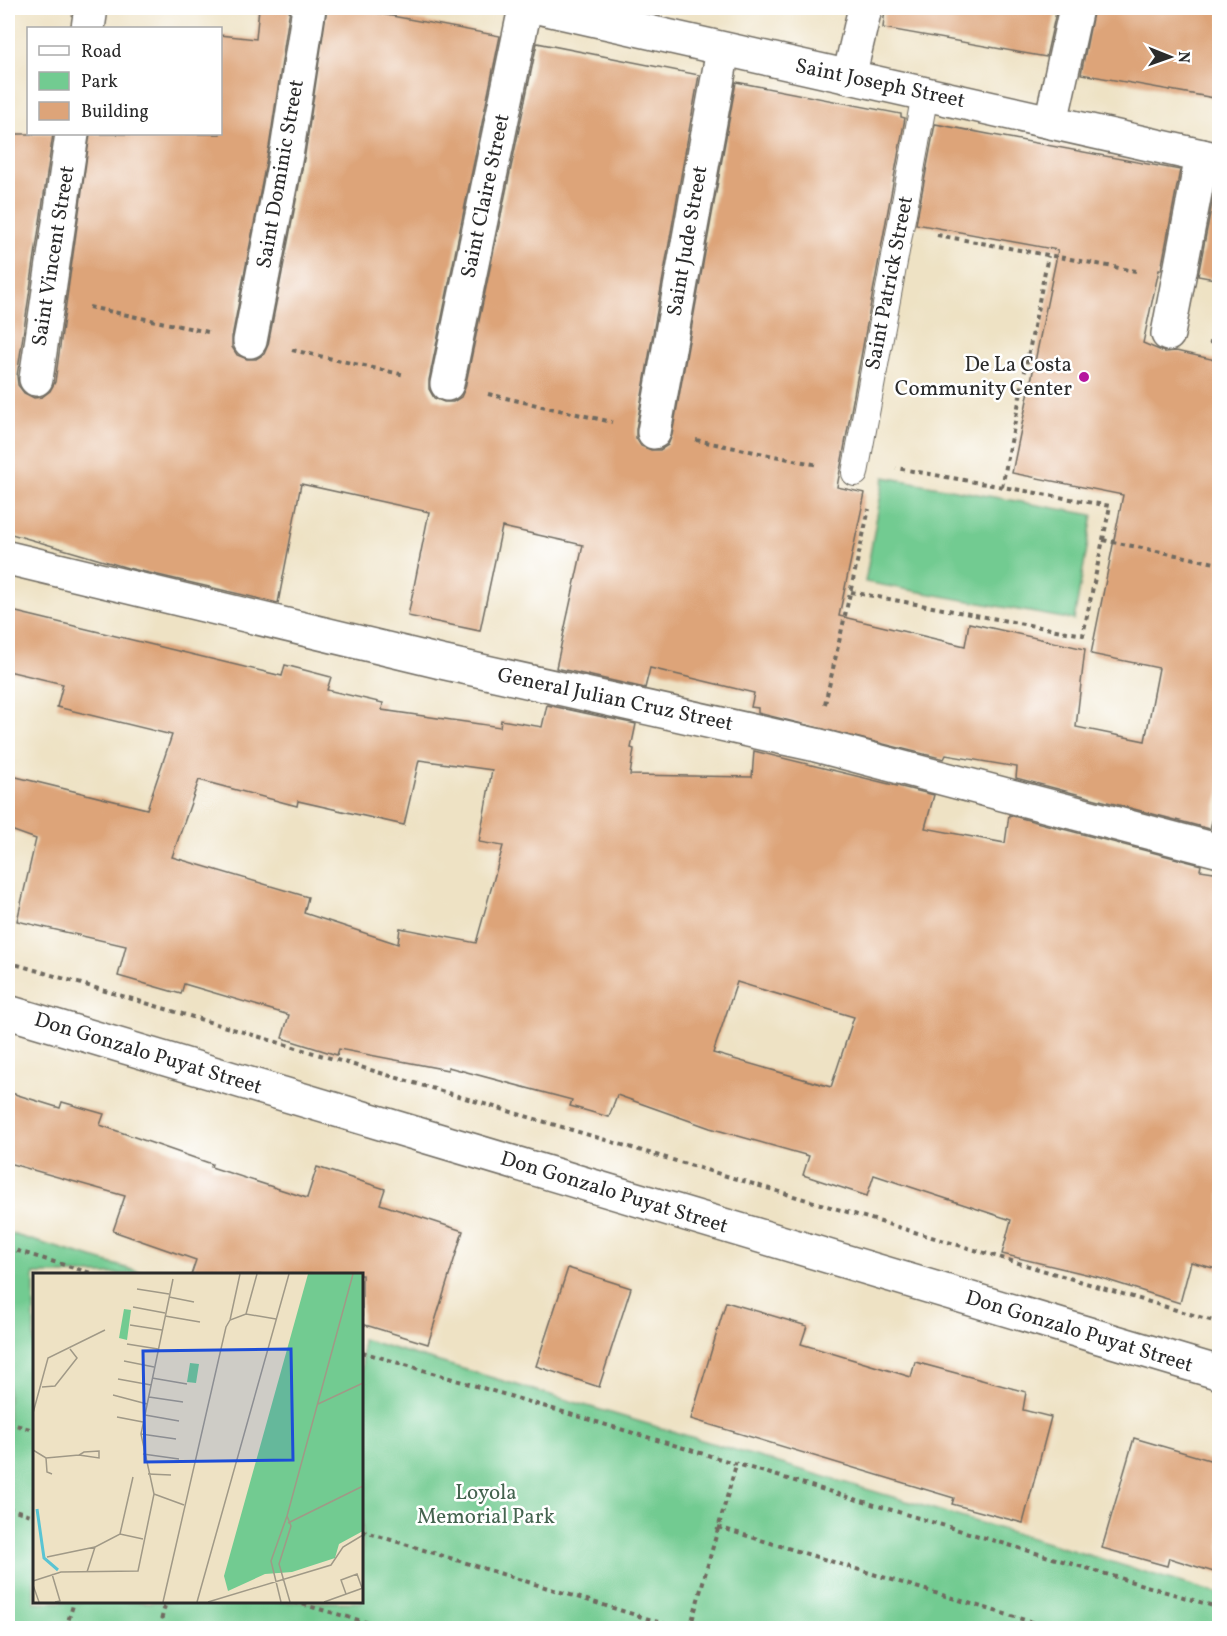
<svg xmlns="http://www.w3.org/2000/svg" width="1227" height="1636" font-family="Vollkorn,serif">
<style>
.green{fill:#72cb91;stroke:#4e7b5e;stroke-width:1.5}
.building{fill:#dda479;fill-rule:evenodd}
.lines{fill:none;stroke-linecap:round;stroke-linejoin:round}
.service-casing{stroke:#6f6b61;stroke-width:28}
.minor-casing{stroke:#6f6b61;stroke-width:36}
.path{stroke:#6f6b61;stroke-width:4;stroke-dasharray:4.5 4.5;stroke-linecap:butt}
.service{stroke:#fff;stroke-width:26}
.minor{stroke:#fff;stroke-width:33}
.poi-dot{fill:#b5179e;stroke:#fff;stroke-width:2}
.labels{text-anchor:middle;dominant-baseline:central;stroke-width:5;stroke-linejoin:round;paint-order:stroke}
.street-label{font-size:21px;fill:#2b2b2b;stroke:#fff}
.poi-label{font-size:21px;fill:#2b2b2b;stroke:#fff;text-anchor:end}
.park-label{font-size:21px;fill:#44634f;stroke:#fff}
.inset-river{fill:none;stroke:#59c4d3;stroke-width:3}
.inset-road{fill:none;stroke:#a09987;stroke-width:1.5}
.view{fill:#1d4ed8;fill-opacity:0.15;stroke:#1d4ed8;stroke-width:3}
.inset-edge{fill:none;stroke:#2b2b2b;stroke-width:3}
</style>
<rect width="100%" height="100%" fill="#fff"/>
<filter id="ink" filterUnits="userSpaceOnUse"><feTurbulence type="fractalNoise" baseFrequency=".0167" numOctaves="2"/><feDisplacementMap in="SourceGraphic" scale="12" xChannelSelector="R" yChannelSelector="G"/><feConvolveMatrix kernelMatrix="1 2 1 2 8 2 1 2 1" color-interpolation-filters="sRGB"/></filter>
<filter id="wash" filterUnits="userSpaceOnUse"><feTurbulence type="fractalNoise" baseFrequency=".008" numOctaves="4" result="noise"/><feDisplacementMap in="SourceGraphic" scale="24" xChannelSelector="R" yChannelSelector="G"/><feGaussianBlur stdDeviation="1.35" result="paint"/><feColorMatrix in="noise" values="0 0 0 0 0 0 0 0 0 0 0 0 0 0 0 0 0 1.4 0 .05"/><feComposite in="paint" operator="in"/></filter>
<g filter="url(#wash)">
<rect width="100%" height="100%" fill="#eee2c4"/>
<g class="green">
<polygon points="884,477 1093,515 1074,620 865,582"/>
<polygon points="8,1233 146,1274 34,1274 34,1602 362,1602 362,1339 1219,1594 1219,1628 8,1628"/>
</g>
<g id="blocks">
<g class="building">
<polygon points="259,8 290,8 269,147 232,337 232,347 237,355 247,359 256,359 264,354 268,345 305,154 327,8 349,8 500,36 429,380 429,389 434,398 444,402 453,402 461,397 465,388 537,43 699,75 636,429 636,438 641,446 651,450 660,450 668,445 672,435 736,82 901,114 901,117 905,118 837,487 865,493 839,616 965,646 969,623 1085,649 1076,727 1145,741 1159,668 1091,654 1123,495 1012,473 1058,250 916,224 935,124 1180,170 1161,270 1159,270 1143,343 1164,352 1176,351 1220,361 1220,791 1210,829 1016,778 1017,767 946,755 944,759 758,713 758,708 751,707 754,693 650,668 645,688 556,668 583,545 502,527 480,631 408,616 429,512 301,484 278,603 128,568 8,533 8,134 53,134 17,376 18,385 24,393 34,398 42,397 50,391 55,382 90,134 220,134 220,35 256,39"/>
<polygon points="885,8 1057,8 1046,57 883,28"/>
<polygon points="1094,8 1220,8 1220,99 1081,74"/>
<polygon points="1213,198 1220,199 1220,280 1198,276"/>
<path d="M8,610L282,676L285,665L331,677L327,690L383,703L382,710L500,727L501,720L542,727L547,705L636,724L631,748L634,749L630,775L752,777L754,751L934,795L925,828L1005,843L1009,815L1201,865L1200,870L1220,873V1270L1191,1262L1180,1303L1098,1277L1002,1254L1011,1220L874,1175L867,1196L803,1175L809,1156L710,1128L617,1095L609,1117L570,1106L572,1100L448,1067V1070L339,1049L337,1055L282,1038L289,1015L184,984L181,994L118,976L126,946L17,921L36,839L8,829V775L147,809L172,735L57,707L63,684L8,671ZM419,760L492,770L479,842L503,846L476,943L400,928L398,944L304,913L308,897L172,857L199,780L297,806L298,801L404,825ZM737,982L854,1017L831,1087L713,1053Z"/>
<polygon points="8,1092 60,1108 62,1102 104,1114 100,1125 212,1164 211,1167 307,1198 317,1167 385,1189 380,1204 463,1231 428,1344 362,1324 362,1275 191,1275 196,1260 113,1231 125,1196 8,1163"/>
<polygon points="568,1268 631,1288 599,1387 536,1366"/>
<polygon points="726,1302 807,1326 801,1344 911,1377 915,1362 1026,1392 1023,1410 1051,1417 1023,1523 952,1504 954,1498 691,1419"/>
<polygon points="1134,1438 1220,1463 1220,1574 1169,1558 1167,1566 1102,1548"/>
</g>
</g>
</g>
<g filter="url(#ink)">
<use href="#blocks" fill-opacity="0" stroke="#6f6b61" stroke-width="1.5"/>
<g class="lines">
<g class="service-casing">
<polyline id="service" points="855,473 925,94"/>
</g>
<g class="minor-casing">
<g id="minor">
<polyline points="542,8 1220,160"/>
<polyline points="88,28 91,8"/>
<polyline points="849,77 865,8"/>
<polyline points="1051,122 1076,8"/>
<polyline points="1168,334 1202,156"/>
<polyline points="250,341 287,150 309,8"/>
<polyline points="36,379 72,134"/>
<polyline points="447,384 525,8"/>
<polyline points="654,432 723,50"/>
<polyline points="8,558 441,662 816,745 1220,851"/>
<polyline points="8,1012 1220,1373"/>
</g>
</g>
<g class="path">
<polyline points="937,235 1136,271"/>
<polyline points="89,307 208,332"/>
<polyline points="1209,342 1220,344"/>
<polyline points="292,350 405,375"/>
<polyline points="488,394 612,422"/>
<polyline points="696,440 818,465"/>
<polyline points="1002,487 1048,256"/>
<polyline points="1103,540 1220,564"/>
<polyline points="851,592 1083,635 1110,506 896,468"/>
<polyline points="825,704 869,509"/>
<polyline points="8,962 1220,1323"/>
<polyline points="8,1248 94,1274"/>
<polyline points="362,1352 1220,1608"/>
<polyline points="8,1423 34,1430"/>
<polyline points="8,1508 34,1516"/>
<polyline points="718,1527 1051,1628"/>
<polyline points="362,1531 678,1628"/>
<polyline points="294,1602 387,1628"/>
<polyline points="66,1628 74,1602"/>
<polyline points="159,1628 166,1602"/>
<polyline points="690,1628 736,1465"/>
</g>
<use href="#service" class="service"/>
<use href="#minor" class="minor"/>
</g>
</g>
<circle class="poi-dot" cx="1084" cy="377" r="6"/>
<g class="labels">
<g class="street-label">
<text transform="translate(880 84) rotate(12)">Saint Joseph Street</text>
<text transform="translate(281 174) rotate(-80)">Saint Dominic Street</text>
<text transform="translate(486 196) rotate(-78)">Saint Claire Street</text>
<text transform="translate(688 241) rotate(-80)">Saint Jude Street</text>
<text transform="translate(54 256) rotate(-81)">Saint Vincent Street</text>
<text transform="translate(890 283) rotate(-79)">Saint Patrick Street</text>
<text transform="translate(615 700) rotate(12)">General Julian Cruz Street</text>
<text transform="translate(148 1054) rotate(17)">Don Gonzalo Puyat Street</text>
<text transform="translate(614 1193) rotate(17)">Don Gonzalo Puyat Street</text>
<text transform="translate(1079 1332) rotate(17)">Don Gonzalo Puyat Street</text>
</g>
<g class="poi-label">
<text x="1072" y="365">De La Costa<tspan x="1072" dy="24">Community Center</tspan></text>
</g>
<g class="park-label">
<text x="486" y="1493">Loyola<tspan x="486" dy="24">Memorial Park</tspan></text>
</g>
</g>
<g transform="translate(33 1273)">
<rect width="330" height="330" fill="#eee2c4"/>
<path d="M275,1H330V258L306,271L302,285L259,299L232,301L195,318L191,303ZM91,36L98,37L94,67L86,65ZM157,90L166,91L163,110L154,109Z" fill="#72cb91"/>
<path class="inset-river" d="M4,236L11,285L25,297"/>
<path class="inset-road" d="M104,16L136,21M136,24L161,29M100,34L132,40M213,41L224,1M132,43L167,49M197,47L207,1M97,52L129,57M94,71L125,76M91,88L121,94M119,105L154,111M85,106L118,112M9,114L22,113L44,85L37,76M80,122L114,131M116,124L150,129M285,131L330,110M0,140L15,85L72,57M112,142L146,148M84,144L110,149M108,161L143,166M0,177L13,185L46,182M66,178V185L46,182L51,179ZM110,181L146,186M13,185L14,199L19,201M115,201L138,202M121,221L151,232M254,243L258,253L246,291L257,329M255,250L330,213M87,261L100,204M14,284L62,274M54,299L62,274L87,261L110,266M19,301L27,328L22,329M0,308L28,299L105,298L121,221L108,161L140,6M0,312L6,329M313,321L308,307L324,301L329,315M130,329L193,54L197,47L213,41L243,46M164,329L256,1M175,329L298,292L310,274L330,262M248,329L238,288L254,243L320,1M291,329L330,315"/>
<path class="view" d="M258,76L260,187L112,189L110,78Z"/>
<rect width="330" height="330" class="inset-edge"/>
</g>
<rect width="1227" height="1636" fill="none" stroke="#fff" stroke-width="30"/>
<rect x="27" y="27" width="195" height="108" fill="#ffffff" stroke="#aaaaaa" stroke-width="1.5"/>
<rect x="39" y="46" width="30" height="9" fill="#ffffff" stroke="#aaaaaa" stroke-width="1.5"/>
<text x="81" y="57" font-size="18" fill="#2b2b2b">Road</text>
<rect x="39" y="72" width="30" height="18" fill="#72cb91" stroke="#aaaaaa" stroke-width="1.5"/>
<text x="81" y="87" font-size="18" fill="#2b2b2b">Park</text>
<rect x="39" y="102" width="30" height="18" fill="#dda479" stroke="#aaaaaa" stroke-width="1.5"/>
<text x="81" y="117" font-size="18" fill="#2b2b2b">Building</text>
<g transform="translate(1170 57) rotate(91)" stroke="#ffffff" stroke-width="4.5" paint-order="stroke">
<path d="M0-4.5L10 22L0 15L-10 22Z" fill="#2b2b2b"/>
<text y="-9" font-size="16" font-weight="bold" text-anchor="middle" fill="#2b2b2b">N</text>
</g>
</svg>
